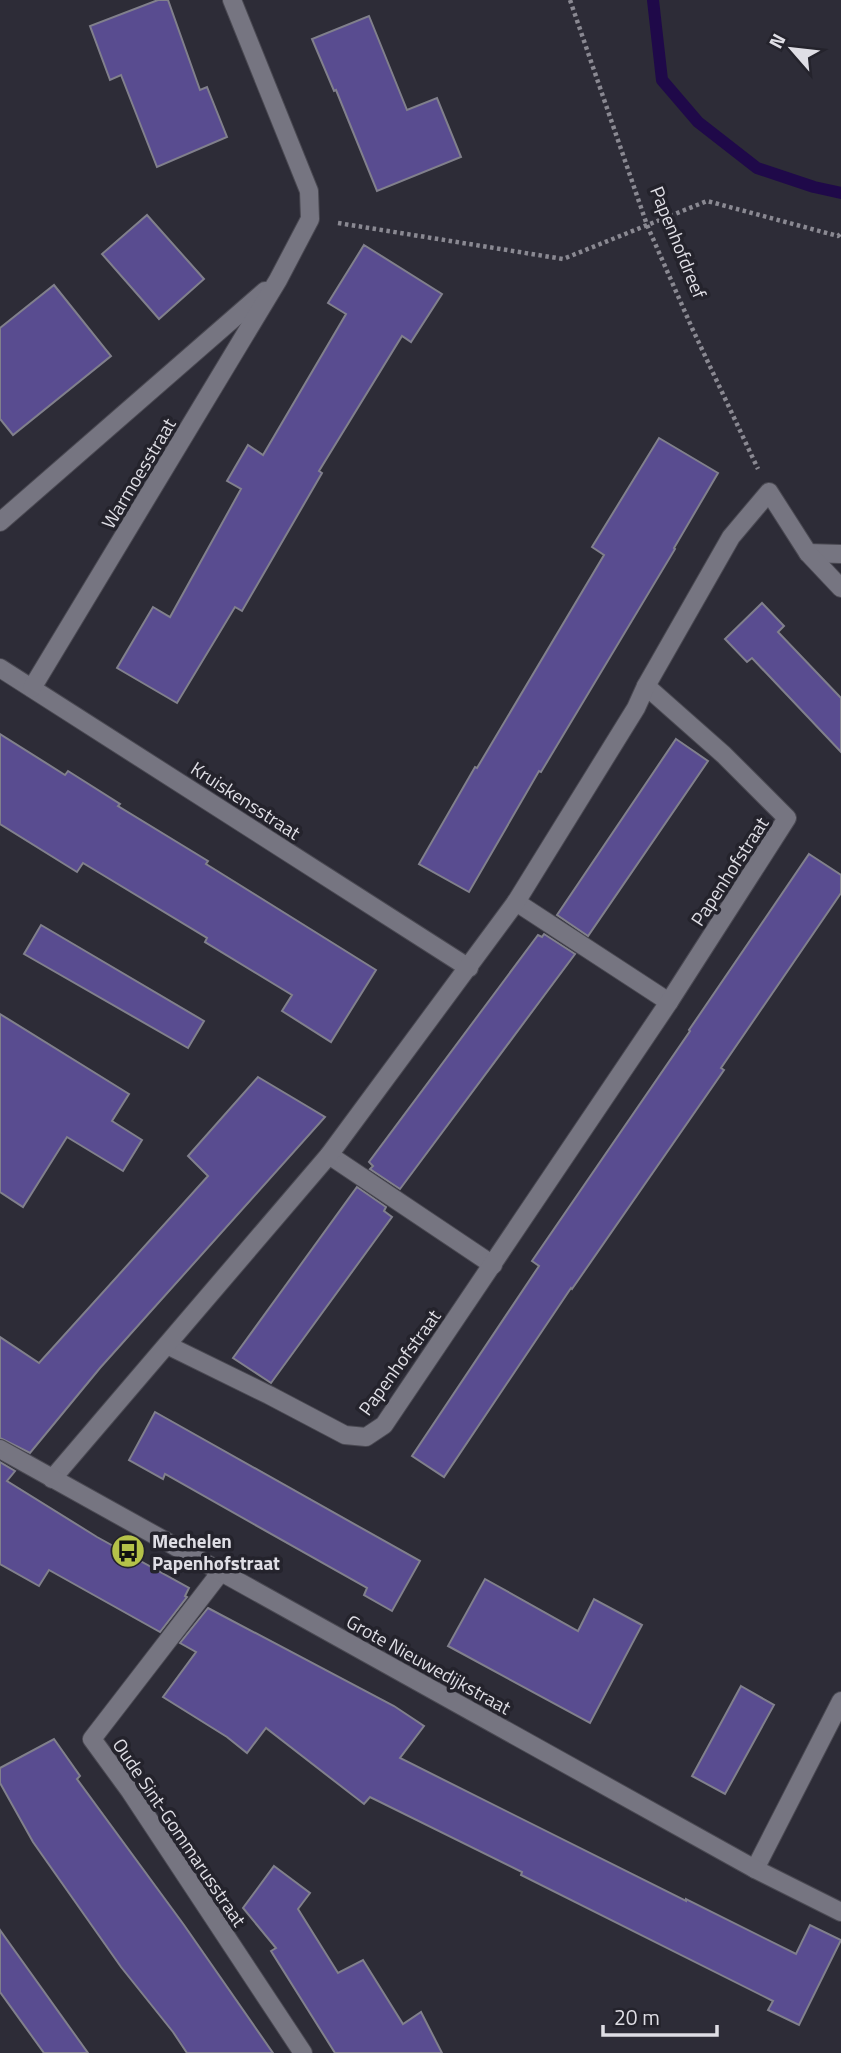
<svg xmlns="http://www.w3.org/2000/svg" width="841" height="2053" font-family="'Titillium Web',sans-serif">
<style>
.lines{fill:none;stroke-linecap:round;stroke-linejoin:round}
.stream{stroke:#1f0949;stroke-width:12}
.building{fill:#594c90;stroke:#81808c;stroke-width:2}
.minor-casing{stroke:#4a4952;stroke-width:20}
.secondary-casing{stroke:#4a4952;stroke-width:20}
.path{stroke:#8a8992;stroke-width:4.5;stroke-dasharray:3.5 3.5;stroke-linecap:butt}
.minor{stroke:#767581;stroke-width:18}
.secondary{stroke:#767581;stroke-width:18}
.labels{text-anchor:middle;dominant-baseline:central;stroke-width:7;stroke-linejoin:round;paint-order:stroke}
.street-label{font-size:19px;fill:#dfdee5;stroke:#24232c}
.poi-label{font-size:19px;font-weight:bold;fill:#dfdee5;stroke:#24232c;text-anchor:start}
</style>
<rect width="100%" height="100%" fill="#2d2c37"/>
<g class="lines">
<polyline class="stream" points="653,0 662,80 698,122 757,168 814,187 841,193"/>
</g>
<g class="building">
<polygon points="158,0 168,0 200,90 207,87 227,137 157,167 121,75 110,80 90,26"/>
<polygon points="369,16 407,110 437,98 461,157 377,191 336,90 334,91 312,39"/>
<polygon points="147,215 204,279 159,319 102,254"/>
<polygon points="364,245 442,294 411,342 402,336 319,471 322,473 242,611 235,607 177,703 117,668 153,607 170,617 241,489 227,481 248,445 263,455 346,314 328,303"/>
<polygon points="54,285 111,356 13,435 0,419 0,328"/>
<polygon points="659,438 718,473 674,548 675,549 541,772 539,771 469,892 419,864 475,767 477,768 604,555 592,547"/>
<polygon points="762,603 784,626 778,632 841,698 841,752 752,658 747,662 725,639"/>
<polygon points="0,734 65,775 68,771 120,804 118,806 208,861 206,864 376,970 331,1042 282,1011 292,995 205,942 207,938 83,863 77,872 0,824"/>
<polygon points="676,739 708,761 588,936 557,915"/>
<polygon points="809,854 841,875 841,893 721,1068 724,1070 572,1289 571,1288 444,1477 412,1456 539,1266 532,1261 690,1031 689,1030"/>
<polygon points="41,925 204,1021 188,1048 24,954"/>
<polygon points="544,934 575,954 400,1189 370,1169 373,1166 369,1162 538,935 542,937"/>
<polygon points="0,1014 129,1094 112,1121 142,1140 123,1171 67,1137 23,1207 0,1192"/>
<polygon points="258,1077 325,1117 100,1368 30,1453 0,1438 0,1337 39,1363 208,1176 188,1156"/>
<polygon points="357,1187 386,1207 384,1211 392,1217 271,1383 233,1358"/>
<polygon points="155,1412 420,1561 392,1611 364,1595 367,1588 165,1474 163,1479 129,1460"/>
<polygon points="0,1462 15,1471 7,1481 97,1537 189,1588 185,1596 187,1597 160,1632 49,1570 39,1586 0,1564"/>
<polygon points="485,1579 578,1631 594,1599 642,1625 590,1723 448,1646"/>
<polygon points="208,1608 394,1706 424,1726 400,1758 686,1901 686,1899 796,1954 810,1925 841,1940 799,2025 768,2010 773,2001 521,1875 522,1872 370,1797 364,1804 266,1728 247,1753 227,1737 163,1697 196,1652 180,1643"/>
<polygon points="741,1686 774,1705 725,1794 692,1776"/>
<polygon points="54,1739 80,1776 77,1779 184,1925 273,2053 187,2053 173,2032 121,1967 33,1842 0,1783 0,1768"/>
<polygon points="274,1866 310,1893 298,1909 338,1973 363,1960 403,2024 421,2012 442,2053 335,2053 271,1951 276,1948 243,1908"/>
<polygon points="0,1930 88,2053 44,2053 0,1992"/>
</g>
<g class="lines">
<g class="minor-casing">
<g id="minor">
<polyline points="0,522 265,291"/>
<polyline points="808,553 841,554"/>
<polyline points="0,668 469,968"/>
<polyline points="32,688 278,280 310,219 309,191 232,0"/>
<polyline points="516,902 669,1002"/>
<polyline points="329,1155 493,1265"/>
<polyline points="167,1345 269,1395 345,1435 366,1437 384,1425 669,1002 787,818 724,755 646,686"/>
<polyline points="52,1479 329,1155 516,902 636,708 646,686 731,537 769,492 808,553 841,588"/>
<polyline points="220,1573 92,1739 130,1791 303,2053"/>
<polyline points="755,1869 841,1701"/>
</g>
</g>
<g class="secondary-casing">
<polyline id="secondary" points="0,1449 755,1869 841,1912"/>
</g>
<g class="path">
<polyline points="570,0 647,225 692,328 758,469"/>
<polyline points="338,223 563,259 707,201 838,236 841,233"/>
</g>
<use href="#minor" class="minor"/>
<use href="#secondary" class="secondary"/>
</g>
<defs>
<g id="bus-disc" transform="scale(1.75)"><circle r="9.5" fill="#b5c249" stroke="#24232c"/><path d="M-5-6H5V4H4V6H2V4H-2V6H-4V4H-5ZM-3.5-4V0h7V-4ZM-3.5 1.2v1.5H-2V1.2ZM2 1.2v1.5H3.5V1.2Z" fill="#111"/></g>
</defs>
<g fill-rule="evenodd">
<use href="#bus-disc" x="128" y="1551"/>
</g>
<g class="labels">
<g class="street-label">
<text transform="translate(679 242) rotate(68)">Papenhofdreef</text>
<text transform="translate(138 473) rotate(-59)">Warmoesstraat</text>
<text transform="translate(246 800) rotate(33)">Kruiskensstraat</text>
<text transform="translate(729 871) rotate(-57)">Papenhofstraat</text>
<text transform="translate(399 1362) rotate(-54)">Papenhofstraat</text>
<text transform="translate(429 1664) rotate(29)">Grote Nieuwedijkstraat</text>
<text transform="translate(180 1832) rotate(56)">Oude Sint-Gommarusstraat</text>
</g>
<g class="poi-label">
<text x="152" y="1540">Mechelen<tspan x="152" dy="22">Papenhofstraat</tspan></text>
</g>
</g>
<g transform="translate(792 49) rotate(298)" stroke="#24232c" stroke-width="5" paint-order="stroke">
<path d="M0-5L12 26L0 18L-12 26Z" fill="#dfdee5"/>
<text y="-10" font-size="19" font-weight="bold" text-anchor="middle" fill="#dfdee5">N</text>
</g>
<path d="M603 2025v10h114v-10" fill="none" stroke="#dfdee5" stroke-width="3.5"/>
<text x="614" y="2025" font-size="21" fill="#dfdee5" stroke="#24232c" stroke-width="5" paint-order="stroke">20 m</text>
</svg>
